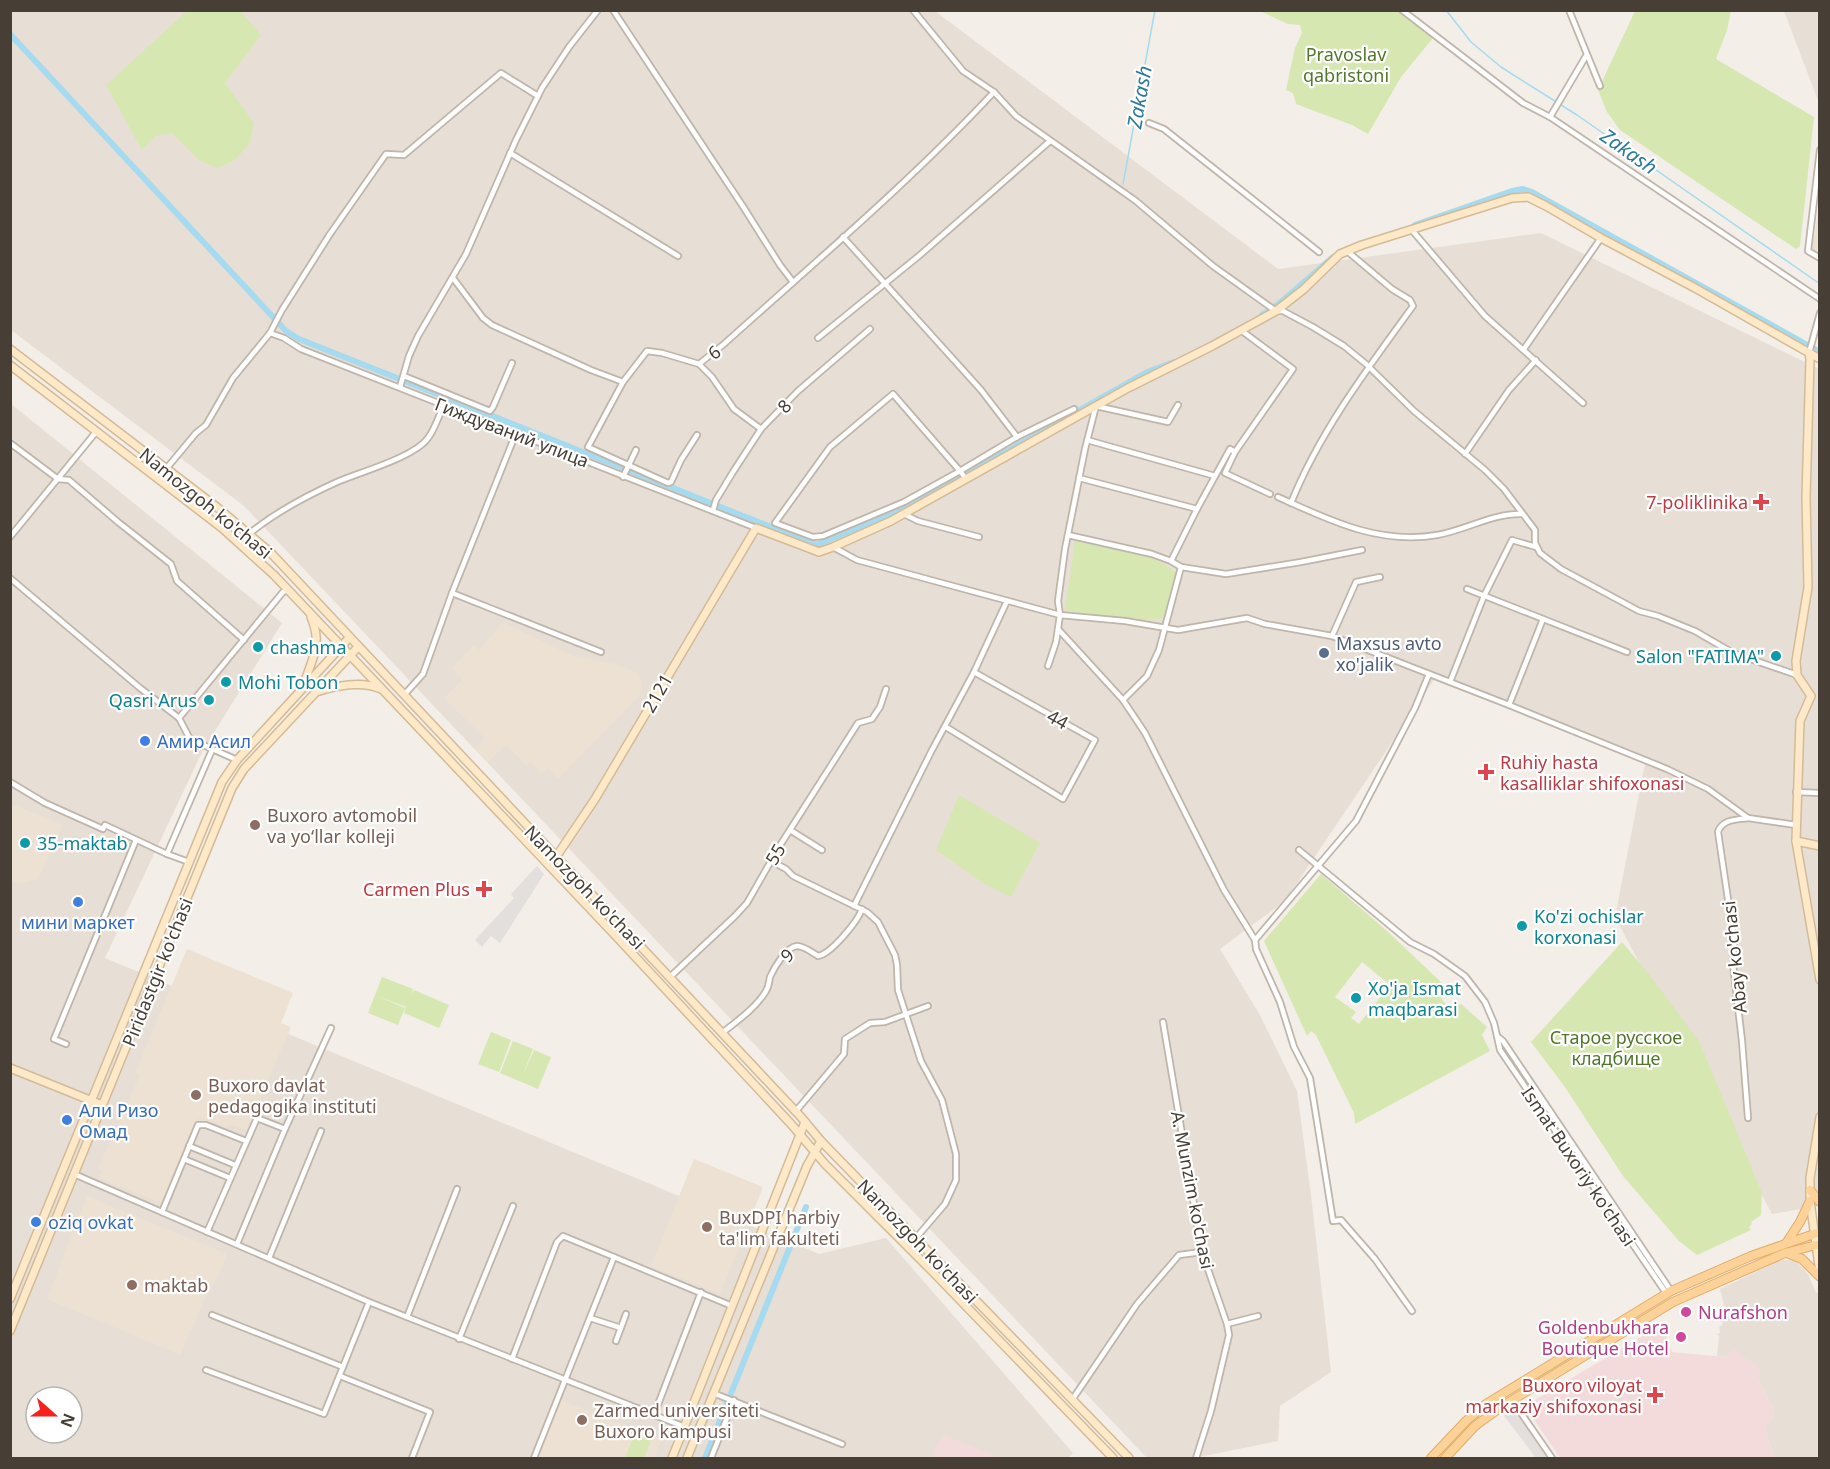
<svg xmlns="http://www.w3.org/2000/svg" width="1830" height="1469" font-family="'Noto Sans',sans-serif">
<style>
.residential{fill:#e7dfd6;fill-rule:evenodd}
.education{fill:#ece1d2}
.medical{fill:#f4dbdb}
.green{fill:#d6e7b1;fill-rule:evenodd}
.parking{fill:#e2dfdc}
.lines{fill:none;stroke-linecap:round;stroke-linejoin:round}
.stream{stroke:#a5daef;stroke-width:1.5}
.canal{stroke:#a5daef;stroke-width:6}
.street-casing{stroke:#bfb5aa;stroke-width:8}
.secondary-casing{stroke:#d3bb98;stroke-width:10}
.primary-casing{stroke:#e1ad67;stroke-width:10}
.street{stroke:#fff;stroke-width:4.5}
.secondary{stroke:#fde9c7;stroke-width:7}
.primary{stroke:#fcd298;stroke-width:8}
.health-dot{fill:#e0444e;stroke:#fff;stroke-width:2}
.culture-dot{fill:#0f9aa8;stroke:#fff;stroke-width:2}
.service-dot{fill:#5c6f8a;stroke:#fff;stroke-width:2}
.shop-dot{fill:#3f7fe0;stroke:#fff;stroke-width:2}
.education-dot{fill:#8d6e63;stroke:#fff;stroke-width:2}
.hotel-dot{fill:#d1479c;stroke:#fff;stroke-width:2}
.labels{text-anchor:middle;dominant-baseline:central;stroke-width:4.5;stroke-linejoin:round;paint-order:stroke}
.park-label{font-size:18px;fill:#52772a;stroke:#fff}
.street-label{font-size:18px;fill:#473e36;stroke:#fff}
.health-label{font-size:18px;fill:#be3a42;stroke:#fff;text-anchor:end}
.service-label{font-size:18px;fill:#4e5e75;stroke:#fff;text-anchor:start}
.culture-label{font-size:18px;fill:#0d838f;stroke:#fff;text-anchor:start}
.shop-label{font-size:18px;fill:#366cbe;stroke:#fff;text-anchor:start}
.education-label{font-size:18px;fill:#785e54;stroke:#fff;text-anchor:start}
.hotel-label{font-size:18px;fill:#b23c85;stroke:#fff;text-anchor:start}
.water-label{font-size:20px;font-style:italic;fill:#2c7a99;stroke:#fff}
</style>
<rect width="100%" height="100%" fill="#f3eee8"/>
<g class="residential">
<polygon points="10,11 935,11 1278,269 1541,233 1819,369 1819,1206 1772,1214 1615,917 1645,764 1436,677 1285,901 1220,949 1260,1015 1297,1091 1311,1195 1331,1372 1280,1406 1278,1441 1194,1458 1147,1458 244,506 11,330"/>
<polygon points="1784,11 1819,11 1819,103"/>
<path d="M10,403L282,623L202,752L105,958L819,1254L886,1238L1073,1453L1068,1458H11ZM36,1397H72V1433H36Z"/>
<polygon points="1781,1260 1791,1260 1797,1262 1808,1274 1816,1293 1819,1292 1819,1458 1774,1458 1765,1428 1775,1413 1758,1378 1726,1357 1717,1356 1719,1336 1717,1334 1720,1333 1719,1326 1722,1326 1724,1305 1720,1289"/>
</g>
<g class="education">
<polygon points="1819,206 1819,254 1812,249"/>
<polygon points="503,622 573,656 615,664 638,673 642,686 640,695 558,779 548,768 542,773 531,762 527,766 506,745 488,762 475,749 485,738 444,698 462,680 452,668 473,645 479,650"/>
<polygon points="11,804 63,825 38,879 18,884 11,881"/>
<polygon points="187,949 293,993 281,1023 291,1027 246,1130 229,1124 227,1128 198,1116 162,1203 99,1178 102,1171 98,1169 140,1075 135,1073"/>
<polygon points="694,1159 763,1187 720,1294 651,1266"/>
<polygon points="87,1196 227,1254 220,1272 204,1300 192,1330 190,1330 181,1355 47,1299"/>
<polygon points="560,1400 662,1439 654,1458 539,1458"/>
</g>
<g class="medical">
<polygon points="1661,1325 1672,1352 1725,1357 1734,1349 1761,1369 1758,1378 1775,1413 1765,1428 1774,1458 1560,1458 1525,1406"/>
<polygon points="943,1435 1001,1458 932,1458 939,1440 941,1441"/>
</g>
<g class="green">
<polygon points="187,11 240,11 261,35 225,83 254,123 250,143 235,160 218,168 200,161 172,133 155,136 142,150 106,85"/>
<polygon points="1260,11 1397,11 1433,38 1401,77 1368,134 1352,125 1296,104 1293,93 1286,90 1295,48 1302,33 1300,25 1288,24"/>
<polygon points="1635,11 1731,11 1727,30 1716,59 1814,117 1800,246 1796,249 1620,130 1607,112 1598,90"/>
<path d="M1075,541C1108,548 1150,549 1176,573L1175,581L1163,618C1132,624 1096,615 1065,610Z"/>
<polygon points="959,795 1040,843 1011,897 983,883 936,850"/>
<path d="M1321,874L1387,931L1443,984L1439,993C1443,1004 1449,1009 1461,1004L1487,1027L1482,1035L1490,1051L1355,1124L1354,1113L1316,1035L1311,1031L1307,1036L1264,941ZM1362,962L1390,985L1359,1024L1351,1018L1356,1012L1335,997Z"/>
<polygon points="1622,942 1648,973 1699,1041 1762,1193 1761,1215 1751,1222 1752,1224 1749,1227 1751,1230 1697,1255 1679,1241 1623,1176 1565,1087 1531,1042"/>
<polygon points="382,977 413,989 412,994 414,990 449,1005 439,1028 404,1013 406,1007 377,996 405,1008 398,1025 368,1013"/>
<polygon points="491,1032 511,1040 499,1072 478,1064"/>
<polygon points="513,1041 533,1049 522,1077 534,1050 551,1057 538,1089 500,1073"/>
<polygon points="635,1434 651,1440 644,1458 625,1458"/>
</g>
<g class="parking">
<polygon points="537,866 544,874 500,943 491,936 482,947 475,940 514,898 511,894"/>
<polygon points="1512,1406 1547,1458 1536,1458 1502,1413"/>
</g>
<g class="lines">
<g class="stream">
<polyline points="1446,10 1471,42 1501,67 1577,115 1820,284"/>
<polyline points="1123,184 1155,10"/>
</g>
<g class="canal">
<polyline points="10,34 286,331 299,339 816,545 888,515 959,478 1147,372 1174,362"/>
<polyline points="1415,225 1512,191 1523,189 1532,192 1820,352"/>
<polyline points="1262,315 1281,302 1333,257"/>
<polyline points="705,1458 806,1207"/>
</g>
<g class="street-casing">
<g id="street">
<polyline points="613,10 744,208 780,265 793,282"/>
<polyline points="913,10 963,71 994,92 1016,116 1136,201 1213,266 1276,311 1283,311 1313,327 1344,346 1366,364 1414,411 1485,470 1504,489 1535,530 1535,543 1540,553 1561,569 1639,611 1658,616 1695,631 1733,653 1797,675"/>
<polyline points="1402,10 1523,103 1550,117 1820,299"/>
<polyline points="1569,10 1600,86"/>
<polyline points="1550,117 1586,56"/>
<polyline points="1149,123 1164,129 1319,252"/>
<polyline points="1820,150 1808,251 1820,258"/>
<polyline points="510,153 678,256"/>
<polyline points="1411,229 1485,316 1583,403"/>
<polyline points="843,237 981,390 1017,437"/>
<polyline points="453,278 483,318 492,325 591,370 623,382"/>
<polyline points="270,333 284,338 301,349 756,528"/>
<polyline points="818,338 920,255 1050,141"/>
<polyline points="1524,349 1601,238"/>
<polyline points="1809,353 1820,313"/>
<polyline points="699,364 712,377 734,409 761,429"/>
<polyline points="404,376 490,411 493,407 512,363"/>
<polyline points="400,387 409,356 418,336 466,254 516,140 542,88 569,47 598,10"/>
<polygon points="893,394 960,471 904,502 823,536 813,537 775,523 830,447"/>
<path d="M697,435L681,460L671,482L668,483L588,447L623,382L647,351L662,353L699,364L724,344C815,262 910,182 994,92"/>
<polyline points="1087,440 1215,476"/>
<polyline points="10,443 58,479 69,480 118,522 171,564 177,581 244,640"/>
<polyline points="1235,452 1225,473 1270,494"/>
<polyline points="1465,454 1509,390 1536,360"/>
<polyline points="166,469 196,433 206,425 233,378 270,333 282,310 330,234 386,154 404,155 501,73 538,96"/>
<polyline points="623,477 636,450"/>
<polyline points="1079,478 1197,509"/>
<polyline points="966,479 960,471 1017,437 1074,409"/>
<path d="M1278,497C1329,520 1379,545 1437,535C1466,530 1493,513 1522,514"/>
<path d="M1291,503C1320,431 1368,368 1413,306L1410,300L1392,289L1347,251"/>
<polyline points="713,510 716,500 733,472 761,429 798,391 870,329"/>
<polyline points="904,514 918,521 979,537"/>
<path d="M250,533C276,512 306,496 337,482C360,472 415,457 428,438C435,429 439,415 444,405"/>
<polyline points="1068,535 1152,554 1171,561 1181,567 1226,574 1301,562 1362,550"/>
<polyline points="10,537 96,432"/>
<polyline points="833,547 857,560 1060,615 1125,621 1178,630 1247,618 1265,624 1332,636 1509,705 1667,769 1708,789 1748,818 1796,825"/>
<polyline points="1171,561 1197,509 1230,449 1235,452 1293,369 1242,331"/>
<polyline points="10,578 140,688 179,718 190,739 237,760"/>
<polyline points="1467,589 1627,652"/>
<polyline points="452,593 601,652"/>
<polyline points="1058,629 1123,700 1145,733 1224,890 1255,940"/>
<polyline points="1332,636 1356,582 1380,577"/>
<polyline points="1048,666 1056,642 1060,615 1058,601 1065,549 1085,449 1096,406 1168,422 1178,405"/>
<polyline points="1450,682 1484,596 1512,540 1536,547"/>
<polyline points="404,695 423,674 452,593 516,433"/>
<polyline points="1123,700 1147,676 1159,650 1181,567"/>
<polyline points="1509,705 1543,619"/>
<polyline points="179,718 283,592 288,590"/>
<polyline points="946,727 1063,799 1095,740 974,672"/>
<polyline points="10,782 45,803 103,829 105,825 167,854 212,750"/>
<polyline points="1796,792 1820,793"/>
<path d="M1748,818C1736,820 1722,819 1718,832L1734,940L1733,964L1742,1041L1748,1118"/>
<polyline points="790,830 822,850"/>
<polyline points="1299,850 1410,942 1434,954 1465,976 1485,1002 1494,1023 1497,1036"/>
<polyline points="167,854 189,862"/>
<polyline points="771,861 786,869 793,876 867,912 878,922 895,955 897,965 898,990 921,1061 942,1100 956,1154 956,1180 945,1204 916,1238"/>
<polyline points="854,906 932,750 974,672 1007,601"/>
<polyline points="670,977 735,916 747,903 779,847 858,723 872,719 880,707 886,689"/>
<polyline points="1163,1022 1202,1252 1227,1324 1229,1335 1211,1411 1196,1458"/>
<path d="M722,1033C737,1021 756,1008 766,991C769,986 769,982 770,977C774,968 786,947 797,946C804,946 813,953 818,956C831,954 858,921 862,909"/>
<polyline points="66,1044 54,1039 136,840"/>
<polyline points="796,1111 844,1054 845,1039 870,1023 885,1022 928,1006"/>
<polyline points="189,1146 235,1165"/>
<polyline points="184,1159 230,1178"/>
<polyline points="74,1174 369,1302 685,1427"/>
<polyline points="162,1212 198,1125 206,1125 246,1141"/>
<polyline points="207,1232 257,1118 285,1129"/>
<polyline points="237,1244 285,1129 331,1028"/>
<polyline points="269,1258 321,1131"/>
<polyline points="1664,1295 1666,1293 1500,1050 1497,1036 1503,1041 1671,1291"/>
<polyline points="1412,1311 1375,1259 1341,1220 1333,1221 1310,1078 1294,1047 1280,1002 1256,949 1255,940 1356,821 1415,708 1429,674"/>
<polyline points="212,1315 343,1367"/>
<polyline points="407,1317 457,1189"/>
<polyline points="590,1318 621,1328"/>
<polyline points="1227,1324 1258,1316"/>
<polyline points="459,1339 513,1206"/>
<polyline points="616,1341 626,1314"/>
<polyline points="512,1359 557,1242 563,1236 614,1257"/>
<polyline points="206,1370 324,1414 369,1302"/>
<polyline points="340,1376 430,1412 412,1458"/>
<polyline points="713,1393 842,1444"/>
<polyline points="1072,1400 1137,1304 1179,1255 1202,1252"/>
<polyline points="1512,1400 1552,1458"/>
<polyline points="654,1415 701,1292"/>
<polyline points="534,1458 614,1257 732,1306"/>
<polyline points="711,1458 734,1400"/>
</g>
</g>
<g class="secondary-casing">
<g id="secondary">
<polyline points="10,349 218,508 270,552 801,1117 821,1141 1129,1458"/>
<polyline points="1809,353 1810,359 1806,497 1808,587 1796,661 1797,675 1811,696 1800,721 1796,841 1820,980"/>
<polyline points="10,365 222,528 274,575 615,935 791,1124 825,1164 932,1271 1113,1458"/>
<path d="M304,684C312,658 323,645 311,617"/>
<path d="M316,692C336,686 361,680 381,689"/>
<polyline points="1796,841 1820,846"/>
<polyline points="556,857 595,799 756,528 819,552 833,547 891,521 1128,388 1212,346 1276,311 1304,289 1340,254 1362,245 1512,198 1528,197 1546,206 1601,238 1695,288 1820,359"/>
<polyline points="10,1068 102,1105"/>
<polyline points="1820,1117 1810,1178 1810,1201 1820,1273"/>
<polyline points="10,1299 222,782 237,760 349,638"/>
<polyline points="10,1331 232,788 244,769 358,647"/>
<polyline points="672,1458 805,1122"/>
<polyline points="687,1458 807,1166 821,1141"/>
</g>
</g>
<g class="primary-casing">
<g id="primary">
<polyline points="1810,1190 1820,1202"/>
<polyline points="1787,1242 1800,1222 1810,1201"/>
<polyline points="1787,1253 1802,1259 1820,1277"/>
<polyline points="1431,1458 1466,1421 1486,1404 1671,1291 1751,1256 1820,1232"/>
<polyline points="1445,1458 1475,1426 1501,1407 1673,1302 1785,1253 1820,1244"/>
</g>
</g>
<use href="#street" class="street"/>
<use href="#secondary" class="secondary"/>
<use href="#primary" class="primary"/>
</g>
<g class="health-dot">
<path d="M1758 493h6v6h6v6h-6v6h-6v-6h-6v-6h6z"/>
<path d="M1483 763h6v6h6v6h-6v6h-6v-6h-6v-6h6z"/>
<path d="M481 880h6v6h6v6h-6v6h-6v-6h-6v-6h6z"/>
<path d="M1652 1386h6v6h6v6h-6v6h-6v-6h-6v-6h6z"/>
</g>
<g class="culture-dot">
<circle cx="258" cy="647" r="6"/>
<circle cx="1776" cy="656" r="6"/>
<circle cx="226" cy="682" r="6"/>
<circle cx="209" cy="700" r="6"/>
<circle cx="25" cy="843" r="6"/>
<circle cx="1522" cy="926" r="6"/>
<circle cx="1356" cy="998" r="6"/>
</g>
<circle class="service-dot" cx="1324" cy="653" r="6"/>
<g class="shop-dot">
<circle cx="145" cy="741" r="6"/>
<circle cx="78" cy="902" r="6"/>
<circle cx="67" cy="1120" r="6"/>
<circle cx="36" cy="1222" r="6"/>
</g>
<g class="education-dot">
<circle cx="255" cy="825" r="6"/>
<circle cx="196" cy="1095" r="6"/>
<circle cx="707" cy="1227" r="6"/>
<circle cx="132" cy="1285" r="6"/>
<circle cx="582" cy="1420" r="6"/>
</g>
<g class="hotel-dot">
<circle cx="1686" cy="1312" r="6"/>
<circle cx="1681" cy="1337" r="6"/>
</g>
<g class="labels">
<g class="park-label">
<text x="1346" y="54">Pravoslav<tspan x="1346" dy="21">qabristoni</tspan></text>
<text x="1616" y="1037">Старое русское<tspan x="1616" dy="21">кладбище</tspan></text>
</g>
<g class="street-label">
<text transform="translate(714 352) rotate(-38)">6</text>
<text transform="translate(784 406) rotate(-46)">8</text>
<text transform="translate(512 432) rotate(21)">Гиждуваний улица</text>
<text transform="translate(206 503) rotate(39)">Namozgoh ko'chasi</text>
<text transform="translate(657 693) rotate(-60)">2121</text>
<text transform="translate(1058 719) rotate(30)">44</text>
<text transform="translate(775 854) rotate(-59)">55</text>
<text transform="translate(585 887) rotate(46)">Namozgoh ko'chasi</text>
<text transform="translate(787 955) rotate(-42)">9</text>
<text transform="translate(1734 957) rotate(-96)">Abay ko'chasi</text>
<text transform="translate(157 972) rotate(-68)">Piridastgir ko'chasi</text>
<text transform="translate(1579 1166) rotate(56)">Ismat Buxoriy ko'chasi</text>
<text transform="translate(1193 1190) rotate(79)">A. Munzim ko'chasi</text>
<text transform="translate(918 1241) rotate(46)">Namozgoh ko'chasi</text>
</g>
<g class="health-label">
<text x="1748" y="502">7-poliklinika</text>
<text x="1500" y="762" text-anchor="start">Ruhiy hasta<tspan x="1500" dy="21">kasalliklar shifoxonasi</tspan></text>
<text x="470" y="889">Carmen Plus</text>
<text x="1642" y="1385">Buxoro viloyat<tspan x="1642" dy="21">markaziy shifoxonasi</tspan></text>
</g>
<g class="service-label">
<text x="1336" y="643">Maxsus avto<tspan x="1336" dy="21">xo'jalik</tspan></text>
</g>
<g class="culture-label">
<text x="270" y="647">chashma</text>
<text x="1764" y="656" text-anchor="end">Salon "FATIMA"</text>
<text x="238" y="682">Mohi Tobon</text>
<text x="197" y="700" text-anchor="end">Qasri Arus</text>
<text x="37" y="843">35-maktab</text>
<text x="1534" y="916">Ko'zi ochislar<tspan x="1534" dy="21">korxonasi</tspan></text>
<text x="1368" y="988">Xo'ja Ismat<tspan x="1368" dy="21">maqbarasi</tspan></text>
</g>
<g class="shop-label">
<text x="157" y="741">Амир Асил</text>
<text x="78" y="922" text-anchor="middle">мини маркет</text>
<text x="79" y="1110">Али Ризо<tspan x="79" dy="21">Омад</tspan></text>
<text x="48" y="1222">oziq ovkat</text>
</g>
<g class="education-label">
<text x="267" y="815">Buxoro avtomobil<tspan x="267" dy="21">va yo‘llar kolleji</tspan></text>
<text x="208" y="1085">Buxoro davlat<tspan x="208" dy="21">pedagogika instituti</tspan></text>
<text x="719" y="1217">BuxDPI harbiy<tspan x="719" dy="21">ta'lim fakulteti</tspan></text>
<text x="144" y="1285">maktab</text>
<text x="594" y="1410">Zarmed universiteti<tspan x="594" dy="21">Buxoro kampusi</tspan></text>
</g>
<g class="hotel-label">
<text x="1698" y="1312">Nurafshon</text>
<text x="1669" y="1327" text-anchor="end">Goldenbukhara<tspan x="1669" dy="21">Boutique Hotel</tspan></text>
</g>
<g class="water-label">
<text transform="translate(1139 97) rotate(-80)">Zakash</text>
<text transform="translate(1629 151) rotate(35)">Zakash</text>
</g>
</g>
<rect width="1830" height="1469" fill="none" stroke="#473e36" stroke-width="24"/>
<g transform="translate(54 1415) rotate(111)"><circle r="28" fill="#ffffff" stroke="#b5b2af" stroke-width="1.5"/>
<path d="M0-4.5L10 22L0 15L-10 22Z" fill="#f6201c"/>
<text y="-9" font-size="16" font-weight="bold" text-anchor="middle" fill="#473e36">N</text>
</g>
</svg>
